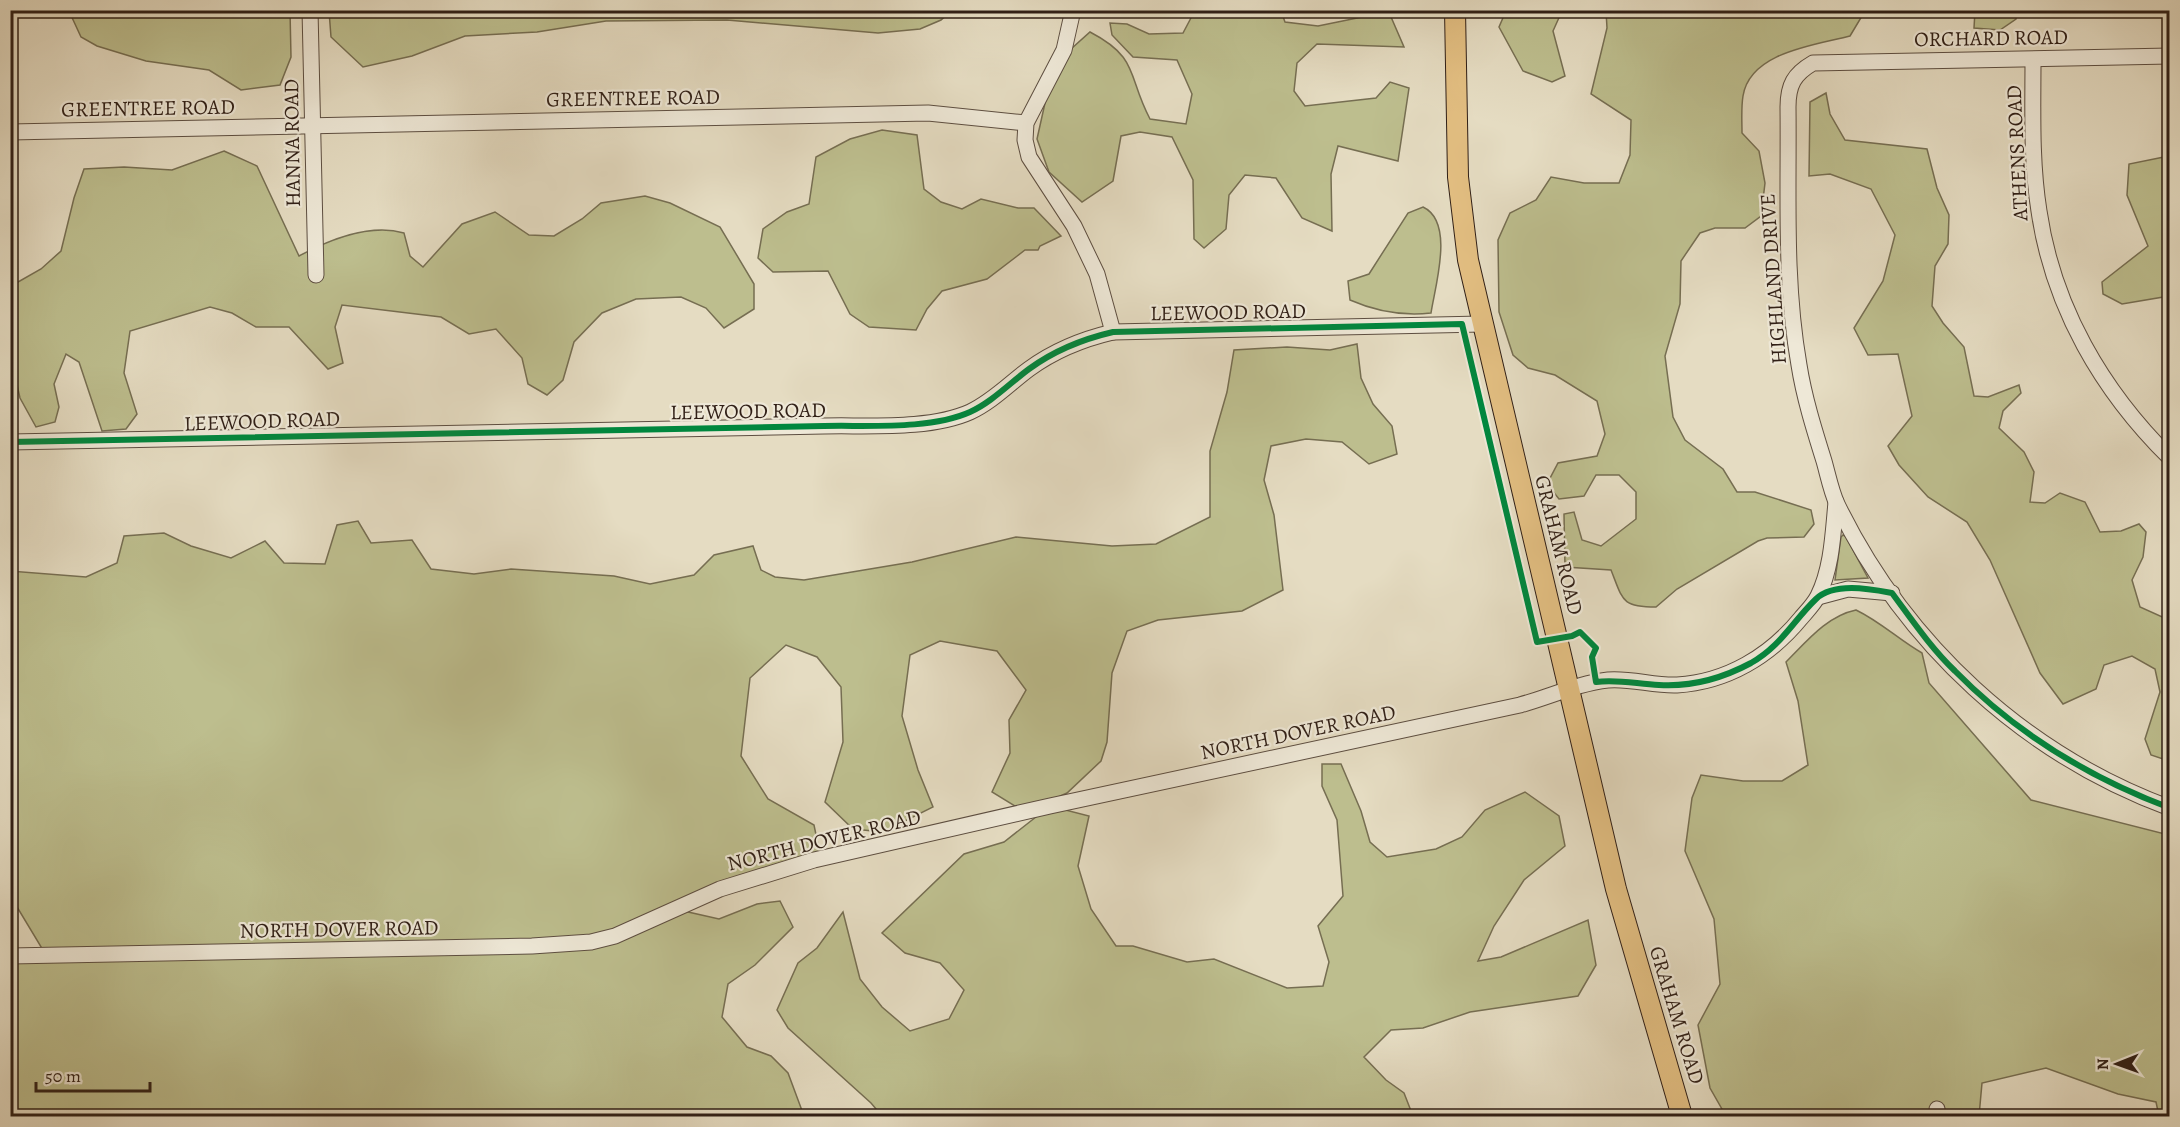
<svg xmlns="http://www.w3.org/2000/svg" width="2180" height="1127" font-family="Alegreya,serif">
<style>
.green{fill:#bdbe8e;stroke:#766e52;stroke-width:1.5}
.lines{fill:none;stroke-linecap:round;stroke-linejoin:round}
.minor-casing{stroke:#5d4e41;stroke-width:17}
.major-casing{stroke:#301f16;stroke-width:22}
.minor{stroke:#eee8d7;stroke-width:15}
.major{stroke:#e2be81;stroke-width:20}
.cycleway-casing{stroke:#eee8d7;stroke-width:10}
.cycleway{stroke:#00873e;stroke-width:6}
.labels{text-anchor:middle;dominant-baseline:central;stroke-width:4.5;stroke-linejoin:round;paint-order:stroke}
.street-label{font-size:21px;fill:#301f16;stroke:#eee8d7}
</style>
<rect width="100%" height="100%" fill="#e5dcc2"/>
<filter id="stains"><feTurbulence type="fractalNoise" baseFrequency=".00333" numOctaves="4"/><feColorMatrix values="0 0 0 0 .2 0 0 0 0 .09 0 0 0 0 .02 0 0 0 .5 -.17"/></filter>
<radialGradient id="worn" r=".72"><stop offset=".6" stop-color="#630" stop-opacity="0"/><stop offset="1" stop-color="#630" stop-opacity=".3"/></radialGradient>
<g class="green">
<polygon points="69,11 290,11 291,57 280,85 241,90 209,70 146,61 97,46 81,37"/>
<polygon points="329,11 329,10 951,11 941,20 920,29 878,33 727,20 606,21 537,32 465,36 412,56 363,67 331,37"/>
<path d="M1191,11H1281L1285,22L1318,26L1367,16L1391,17L1404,47L1317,44L1297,63L1294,91L1305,106L1376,98L1390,82L1409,88L1398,161L1338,146L1331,174L1332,231L1302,218L1276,178L1245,175L1229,195L1226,229L1204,248L1194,239L1193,180L1172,137L1140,132L1121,136L1113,181L1082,202L1049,172L1037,139L1047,94L1071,49L1090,32C1140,58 1127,76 1150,119L1186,124L1192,94L1177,60L1133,57L1112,35L1110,23L1127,24L1149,34L1183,33L1192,16Z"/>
<polygon points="1506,11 1562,11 1553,31 1565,76 1552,82 1523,71 1499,27"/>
<path d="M1606,11H1865L1850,36C1815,45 1750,52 1743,96C1741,108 1742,121 1742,133L1759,151L1765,183L1761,216L1745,228H1715L1700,233L1681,261L1680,304L1665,356L1673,417L1685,440L1723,469L1737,492H1755L1811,510L1814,524L1804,537L1767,538L1758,541L1677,589L1656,607C1621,607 1623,600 1611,570L1565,567L1564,514L1574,512L1582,540L1601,546L1636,519V492L1619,475H1596L1584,496L1559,499L1547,484L1558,463L1597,456L1605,434L1597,401L1555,375L1528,368L1513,355L1499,312L1498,240L1510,213L1536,200L1551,177L1584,183H1619L1630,155L1631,120L1591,94L1607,28Z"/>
<polygon points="1975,11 2017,11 2016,19 2000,30 1974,28"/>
<polygon points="1826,93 1830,114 1845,140 1927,149 1937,188 1949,215 1948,244 1935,266 1932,306 1943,323 1964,347 1974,396 1988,397 2019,385 2021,393 2003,411 1999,428 2024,452 2034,472 2030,502 2045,503 2060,493 2085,502 2100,532 2121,531 2139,524 2146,532 2143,557 2132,580 2140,607 2169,620 2169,761 2151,755 2145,739 2160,692 2155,669 2132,656 2104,665 2096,689 2063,704 2040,673 1990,560 1967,522 1928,497 1899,465 1888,446 1912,416 1898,354 1868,355 1854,328 1883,281 1895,235 1871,189 1830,174 1809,176 1810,102"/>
<polygon points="882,130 917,135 924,189 941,202 962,209 981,199 1018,208 1034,208 1061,236 1040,246 1038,250 1025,250 987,279 942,291 927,309 916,330 869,327 850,314 828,271 773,272 758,258 763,229 787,212 809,204 816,157 850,139"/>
<path d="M224,151L257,166L299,256C329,240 369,223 404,233L410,256L423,267L462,224L495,212L529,235L554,236L582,219L601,203L645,196L670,203L720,227L754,284V309L724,328L706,308L681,297L636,299L602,313L574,342L563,380L547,395L528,384L522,358L496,329L469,334L441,317L342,305L335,327L343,363L328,369L289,327H256L232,313L210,307L130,331L124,373L137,414L126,429L102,431L79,362L66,354L54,384L59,407L55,422L36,427L20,398L11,359V286L41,269L61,251L74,198L84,169L124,167L172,170Z"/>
<polygon points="2169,156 2169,296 2122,304 2103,294 2102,282 2148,246 2127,195 2129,164"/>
<path d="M1423,207C1455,222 1435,286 1431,313C1404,316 1375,311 1350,300L1348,281L1369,274L1408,213Z"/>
<polygon points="1357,344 1361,378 1373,404 1392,426 1397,454 1369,464 1342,442 1306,439 1271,446 1264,480 1274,515 1283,590 1242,611 1158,620 1127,631 1112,673 1107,742 1101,761 1067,793 1025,812 992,792 1010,753 1009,720 1026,690 997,651 940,641 910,655 902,716 918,770 933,807 883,832 853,829 825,802 843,742 841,687 817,657 786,645 750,678 741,756 768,799 814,825 821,859 675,909 719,919 757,904 780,901 793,927 755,965 728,984 722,1017 747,1047 771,1056 788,1073 804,1116 11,1116 10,956 46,955 11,897 10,571 86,577 117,563 124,536 164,533 191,546 231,558 265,541 284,563 325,564 337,525 358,521 371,543 412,540 431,569 474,574 511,569 614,576 650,584 694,575 714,555 753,546 761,570 775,577 804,580 912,562 1016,537 1112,546 1156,544 1210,517 1210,451 1227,392 1234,350 1287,347 1330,350"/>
<polygon points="1843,535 1846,537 1868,578 1835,580 1841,537"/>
<path d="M1856,610C1881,622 1899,640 1922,653L1929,683L2031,800L2169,835V1116H2159L2156,1102L2118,1094L2046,1068L1982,1083L1979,1116H1726L1710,1088L1698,1025L1720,984L1714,919L1685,851L1692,798L1701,775L1743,781H1782L1808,765L1798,701L1786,662C1807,641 1827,616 1856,610Z"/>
<polygon points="1322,764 1341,764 1361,811 1370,842 1387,857 1436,849 1462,837 1485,810 1525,792 1559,816 1565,846 1524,880 1494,926 1478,961 1501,957 1588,920 1596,965 1578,996 1470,1012 1423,1028 1391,1030 1364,1057 1386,1080 1404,1093 1413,1116 882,1116 871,1103 788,1028 777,1010 798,963 817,948 843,912 860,979 882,1007 910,1031 949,1019 964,990 940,963 905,953 882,933 964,854 1004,842 1050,806 1089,816 1078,866 1091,909 1116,946 1133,946 1187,962 1214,959 1287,988 1323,986 1329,962 1318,926 1343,896 1337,820 1322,786"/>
</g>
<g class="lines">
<g class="minor-casing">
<g id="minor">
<polyline points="310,10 316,275"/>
<polyline points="1073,10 1064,50 1026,123 1025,140 1029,157 1074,226 1097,274 1113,332"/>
<path d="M2170,56L1813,63C1794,74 1788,85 1788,107C1789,192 1784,280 1799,365C1804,397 1814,429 1824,461C1828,475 1831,491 1837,504C1905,644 2024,754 2170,808"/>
<path d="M2033,60C2033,110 2031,161 2039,211C2053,307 2102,391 2170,458"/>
<polyline points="10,132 928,113 1026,123"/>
<path d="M10,442L824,426C868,425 930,430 970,412C992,402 1010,383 1029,369C1055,350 1083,339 1113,332L1482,324"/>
<polyline points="1818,597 1848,589 1892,593"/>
<path d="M10,956L532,946L591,942L615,936L720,889L814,860L1050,806L1520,705C1549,697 1579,683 1608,680C1631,678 1654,686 1677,685C1727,682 1770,656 1801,618C1807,611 1814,604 1818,596C1832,568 1833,533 1836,502"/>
<polyline points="1937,1109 1938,1116"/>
</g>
</g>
<g class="major-casing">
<polyline id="major" points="1455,10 1458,177 1468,260 1616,889 1682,1116"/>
</g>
<use href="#minor" class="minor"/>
<use href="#major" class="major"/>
<g class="cycleway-casing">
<path id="cycleway" d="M10,442L824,426C868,425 930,430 970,412C992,402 1010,383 1029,369C1055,350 1083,339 1113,332L1462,324L1537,642L1572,636L1580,632L1596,648L1592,657L1596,682C1617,679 1637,684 1659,685C1692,687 1723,678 1751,663C1781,646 1793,621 1816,599C1834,582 1870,589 1892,593C1912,620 1931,648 1955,671C2015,732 2090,778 2170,808"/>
</g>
<use href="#cycleway" class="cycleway"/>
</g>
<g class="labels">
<g class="street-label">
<text transform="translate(1991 38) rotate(-1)">ORCHARD ROAD</text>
<text transform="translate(633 98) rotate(-1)">GREENTREE ROAD</text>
<text transform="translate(148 108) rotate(-1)">GREENTREE ROAD</text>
<text transform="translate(292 143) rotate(-91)">HANNA ROAD</text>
<text transform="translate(2017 153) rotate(-93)">ATHENS ROAD</text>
<text transform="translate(1773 279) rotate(-94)">HIGHLAND DRIVE</text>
<text transform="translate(1228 312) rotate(-1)">LEEWOOD ROAD</text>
<text transform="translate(748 411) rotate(-1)">LEEWOOD ROAD</text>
<text transform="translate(262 421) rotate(-2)">LEEWOOD ROAD</text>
<text transform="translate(1559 545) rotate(76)">GRAHAM ROAD</text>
<text transform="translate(1298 732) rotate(-12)">NORTH DOVER ROAD</text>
<text transform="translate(824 840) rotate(-14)">NORTH DOVER ROAD</text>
<text transform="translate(339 929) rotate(-1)">NORTH DOVER ROAD</text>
<text transform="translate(1677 1015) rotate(73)">GRAHAM ROAD</text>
</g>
</g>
<rect width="2180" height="1127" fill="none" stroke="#e5dcc2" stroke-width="36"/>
<rect x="12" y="12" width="2156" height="1103" fill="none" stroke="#301f16" stroke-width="3"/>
<rect x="18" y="18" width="2144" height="1091" fill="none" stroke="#301f16" stroke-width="1.5"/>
<g transform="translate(2117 1064) rotate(269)" stroke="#eee8d7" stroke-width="4.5" paint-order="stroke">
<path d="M0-4.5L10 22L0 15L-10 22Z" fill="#301f16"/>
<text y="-9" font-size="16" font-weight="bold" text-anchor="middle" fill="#301f16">N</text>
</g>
<path d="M36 1082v9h114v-9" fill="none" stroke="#301f16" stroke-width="3"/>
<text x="45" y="1082" font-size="18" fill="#301f16" stroke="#eee8d7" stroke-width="4.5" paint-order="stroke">50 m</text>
<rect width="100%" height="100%" filter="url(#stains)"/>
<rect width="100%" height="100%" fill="url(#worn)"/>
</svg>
